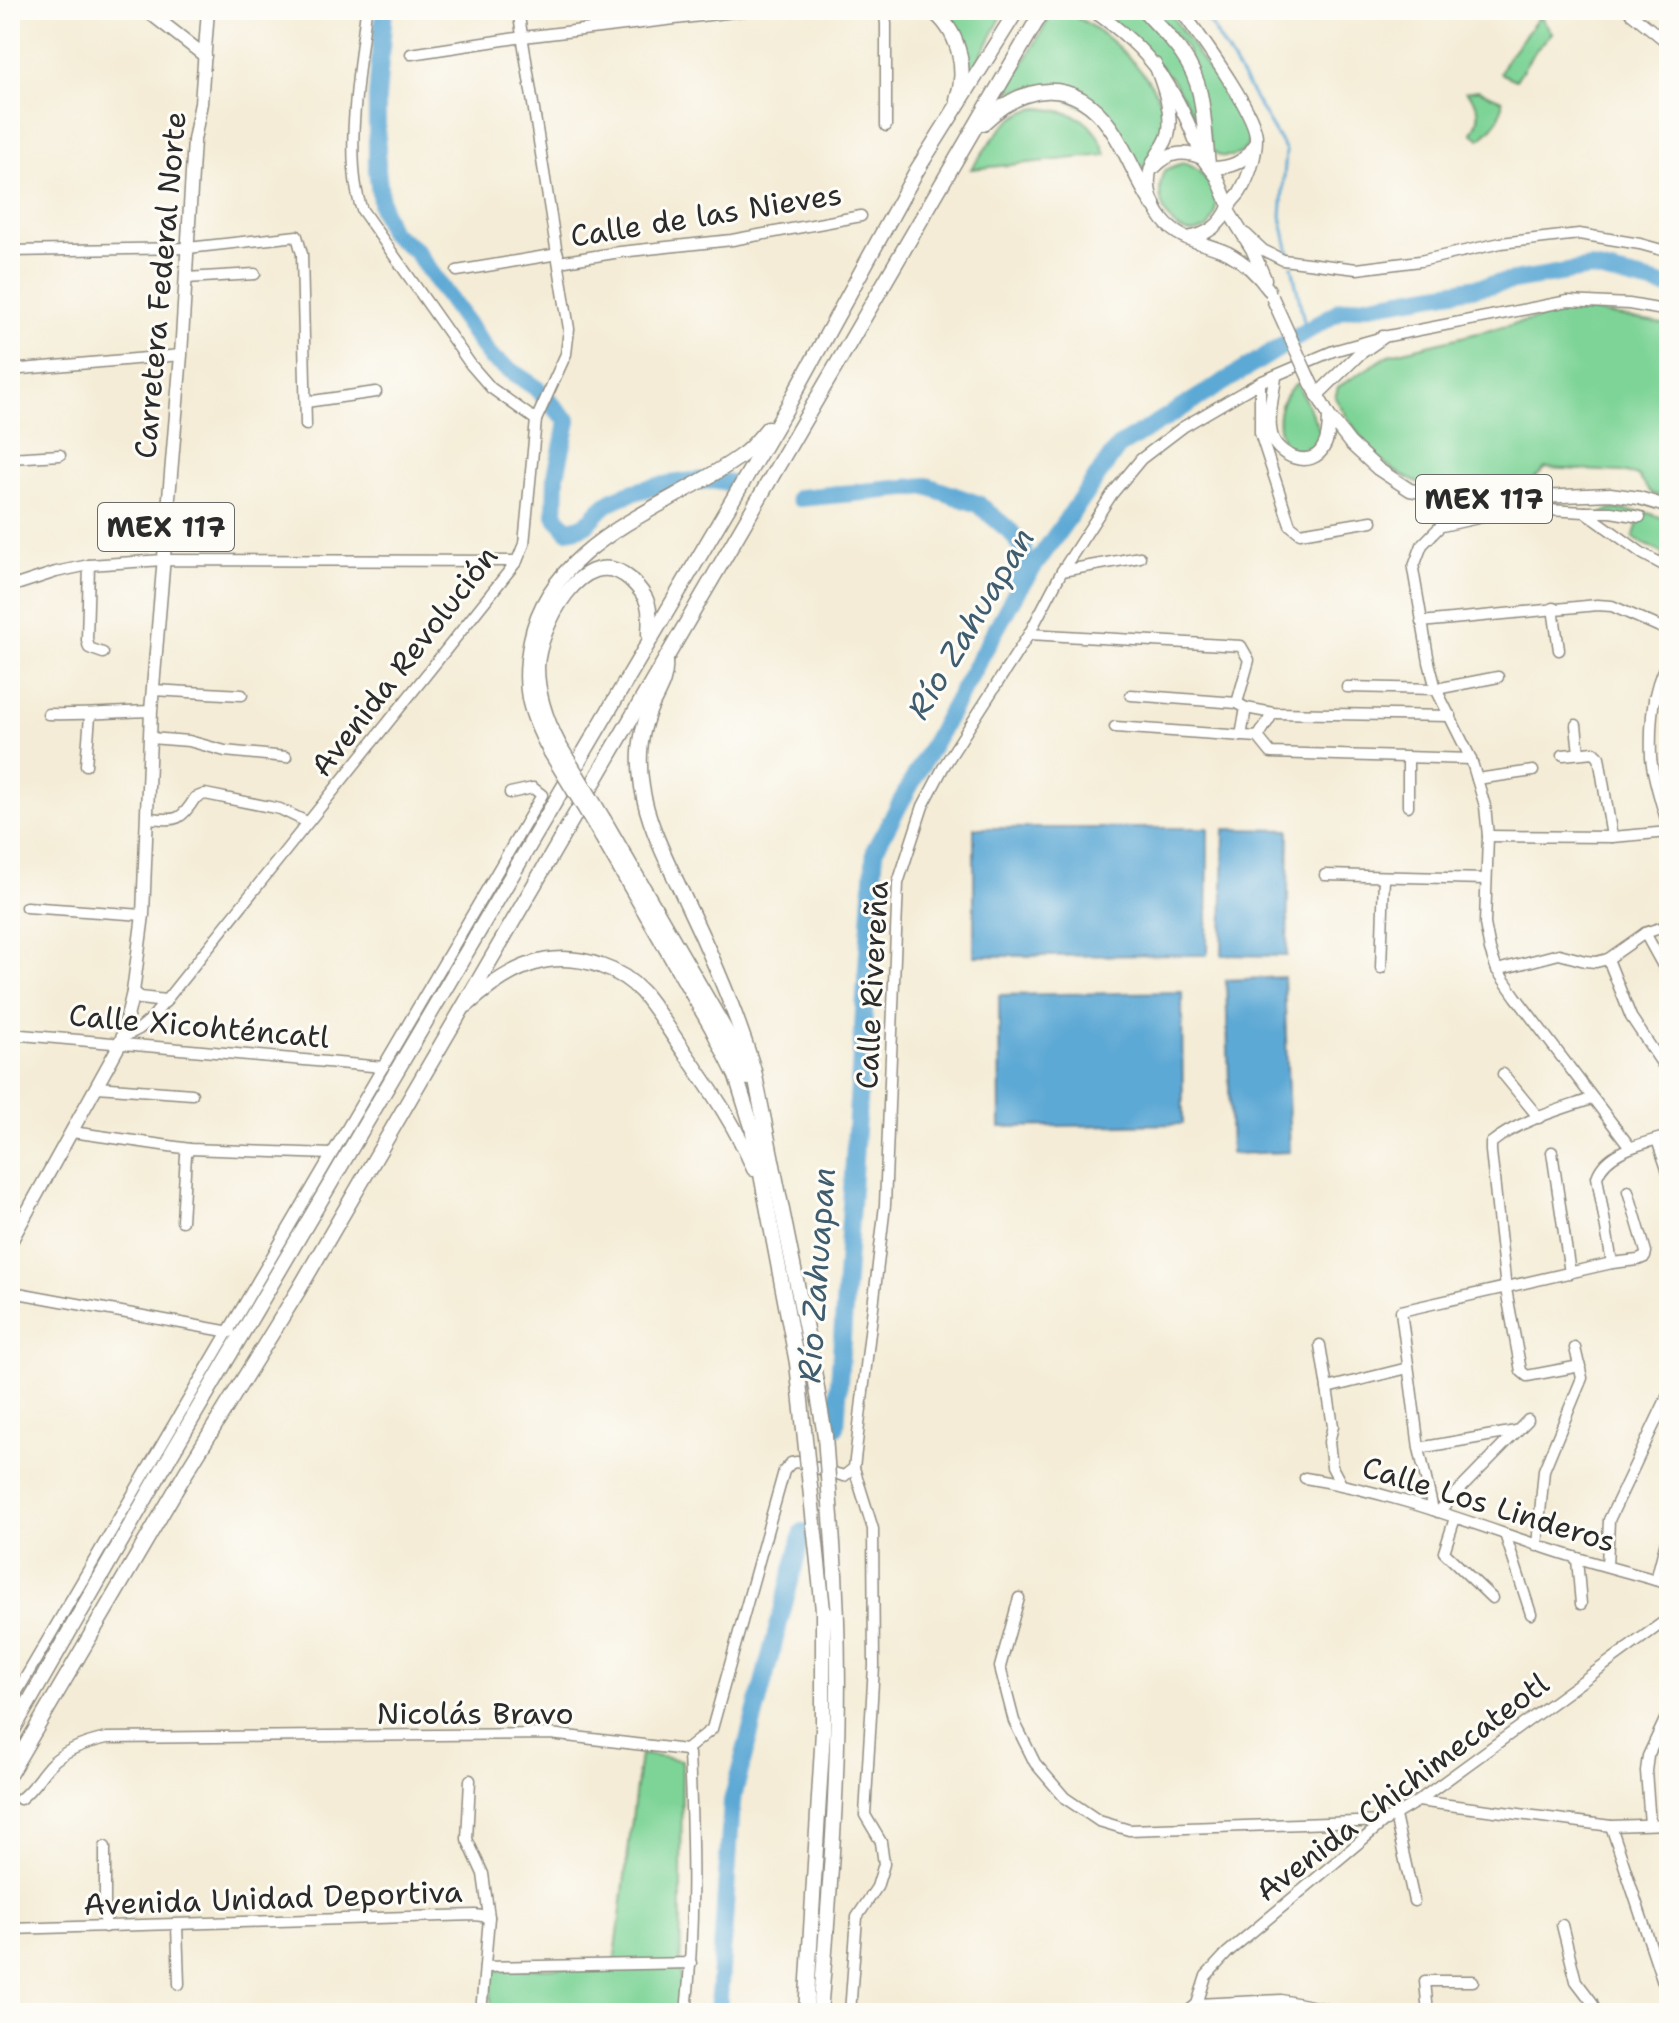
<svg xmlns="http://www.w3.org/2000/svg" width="1679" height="2023" font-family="'Shantell Sans',sans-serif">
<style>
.green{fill:#7ed497;stroke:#548061;stroke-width:2}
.water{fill:#5da9d5;stroke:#446a80;stroke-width:2}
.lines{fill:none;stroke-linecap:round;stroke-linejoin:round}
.stream{stroke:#5da9d5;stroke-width:3}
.river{stroke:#5da9d5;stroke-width:18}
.minor-casing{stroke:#908c80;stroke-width:13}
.major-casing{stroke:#908c80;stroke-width:15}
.highway-casing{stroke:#908c80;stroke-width:17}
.minor{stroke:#fff;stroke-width:10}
.major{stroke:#fff;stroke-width:12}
.highway{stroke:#fff;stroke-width:14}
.major-bridge-casing{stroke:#908c80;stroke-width:15;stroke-linecap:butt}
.highway-bridge-casing{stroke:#908c80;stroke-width:17;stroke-linecap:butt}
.major-bridge{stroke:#fff;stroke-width:12}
.highway-bridge{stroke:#fff;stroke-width:14}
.labels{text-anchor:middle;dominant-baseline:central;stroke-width:6;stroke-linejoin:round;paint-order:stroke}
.shield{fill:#fdfcf7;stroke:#6a6a68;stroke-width:2}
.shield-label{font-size:28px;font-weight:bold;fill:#2b2b2b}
.street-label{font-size:30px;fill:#2b2b2b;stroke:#fdfcf7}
.water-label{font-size:32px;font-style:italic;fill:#3f5d6f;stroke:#fdfcf7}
</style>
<rect width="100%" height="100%" fill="#fdfcf7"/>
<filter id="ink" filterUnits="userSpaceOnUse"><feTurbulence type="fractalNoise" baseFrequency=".0125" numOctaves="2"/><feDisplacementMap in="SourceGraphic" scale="16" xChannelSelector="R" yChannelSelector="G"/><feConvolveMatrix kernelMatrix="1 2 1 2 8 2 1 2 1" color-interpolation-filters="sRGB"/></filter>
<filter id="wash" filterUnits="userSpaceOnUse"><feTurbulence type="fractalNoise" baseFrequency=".006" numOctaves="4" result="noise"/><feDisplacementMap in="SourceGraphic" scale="32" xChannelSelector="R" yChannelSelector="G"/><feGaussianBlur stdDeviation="1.8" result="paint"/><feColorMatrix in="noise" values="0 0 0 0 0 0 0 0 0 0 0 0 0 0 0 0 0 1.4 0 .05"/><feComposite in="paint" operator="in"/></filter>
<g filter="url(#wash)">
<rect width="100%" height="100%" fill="#f4ecd6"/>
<g class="green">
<path d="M937,10H1005L971,75C965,47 958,29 937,10Z"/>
<path d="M1054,10C1089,12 1165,82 1164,118C1163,140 1147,155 1140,175L1110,120L1040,86L1007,92Z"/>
<path d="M1101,10H1140C1169,46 1199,69 1196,119L1171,78Z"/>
<path d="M1154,10H1168L1242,120C1255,142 1247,159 1220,156L1212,150L1187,49Z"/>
<polygon points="1540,16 1552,33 1534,52 1516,80 1500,73 1506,60"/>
<path d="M1478,90L1502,100C1504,117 1492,129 1480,139L1472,133C1482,117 1481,105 1466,92Z"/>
<path d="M1038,108C1074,111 1095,119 1106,155L971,169C989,145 1007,112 1038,108Z"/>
<path d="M1182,163C1201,166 1218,191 1216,210C1216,217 1211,223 1207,228C1202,230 1198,232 1194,232C1165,235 1152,190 1165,170Z"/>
<path d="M1577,309L1669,325V500L1651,493L1638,476L1622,472L1545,468L1518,494C1457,492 1409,497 1366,444C1355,430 1345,413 1335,398L1338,387L1391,354Z"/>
<path d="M1297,383L1321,433V441C1288,481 1258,413 1297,383Z"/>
<polygon points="1610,509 1648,513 1669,520 1669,569 1659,564 1664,554 1633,538 1638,523 1595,519"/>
<polygon points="640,1754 682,1760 680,2013 491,2013 491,1970 614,1966"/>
</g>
<g class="water">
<polygon points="974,828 1208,828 1207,955 974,956"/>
<polygon points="1224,829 1289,830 1287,956 1222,955"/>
<polygon points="1284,977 1290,1152 1231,1154 1226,980"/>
<polygon points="1182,992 1183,1124 1000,1127 999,995"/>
</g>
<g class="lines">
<g class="stream">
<polyline points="1202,10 1286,151 1281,216 1290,258"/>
<polyline points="1292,266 1306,331"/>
</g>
<g class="river">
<path d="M384,10L377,98V170L382,210L391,233L415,250L491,358L535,387L568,421L556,475L555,515L567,530C594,526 588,519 607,504C629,488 703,475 729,483"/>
<polyline points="799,498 927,486 978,504 1010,531 1023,548 1018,586"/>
<polyline points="836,1427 875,849 1018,589 1118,447 1341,310 1590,268 1669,287"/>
<polyline points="718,2013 732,1801 803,1532"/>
</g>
</g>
</g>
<g filter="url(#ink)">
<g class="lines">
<g class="minor-casing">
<g id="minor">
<path d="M366,10C360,64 343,160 362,210L471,365L491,388L536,420"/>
<polyline points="877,10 885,16 886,24 886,126"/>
<polyline points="1627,10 1669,44"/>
<polyline points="411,54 523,37 751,10"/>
<polyline points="1246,234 1263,250 1283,260 1357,269 1420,261 1501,243 1579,234 1640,244 1669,252"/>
<polyline points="10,251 188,248 297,236 302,254 306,425"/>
<polyline points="559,262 620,252 732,240 861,216"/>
<polyline points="457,271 558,254"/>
<polyline points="186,278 255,274"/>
<polyline points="10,370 181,355"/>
<polyline points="1260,382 1260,433 1290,525 1300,533 1372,521"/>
<polyline points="306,402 376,392"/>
<polyline points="10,458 60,455"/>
<polyline points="1466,500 1422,545 1413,569 1429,662 1436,689 1471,759 1485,806 1488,836 1485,924 1490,950 1497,970 1516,997 1630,1147"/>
<polyline points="1585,512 1611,512 1640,517"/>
<polyline points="1442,526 1496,514 1548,510 1585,512 1643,554 1669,568"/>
<polyline points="89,565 87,640 89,648 103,653"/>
<polyline points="1062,571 1140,557"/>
<polyline points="10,587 56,572 89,565 163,560 517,561"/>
<polyline points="1553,608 1559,650"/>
<polyline points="1421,622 1597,605 1612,606 1669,631"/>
<polyline points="1029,634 1241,646 1249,660 1237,703"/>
<path d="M1669,660C1651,685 1650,728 1651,757C1653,781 1663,807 1669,830"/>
<polyline points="1347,687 1436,689 1498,677"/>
<polyline points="153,690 242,695"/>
<polyline points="1131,695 1237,703 1246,708 1273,713 1451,716"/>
<polyline points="1654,697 1669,696"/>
<path d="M48,714C83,715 116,712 151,711"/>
<polyline points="1576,725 1579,753"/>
<polyline points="1115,727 1258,737 1273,713"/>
<polyline points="1241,736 1246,708"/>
<polyline points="1258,737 1271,753 1471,759"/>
<polyline points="150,738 189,741 225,751 286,757"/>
<polyline points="1563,755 1594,752 1599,757 1612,837"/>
<polyline points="86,765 90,716"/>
<polyline points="1477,779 1533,771"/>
<polyline points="1408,806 1408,759"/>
<path d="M147,818C175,820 180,823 195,798L205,794L280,809L307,822"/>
<polyline points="1488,836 1612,837 1669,832"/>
<polyline points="1325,875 1486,879"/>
<polyline points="26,907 143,915"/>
<polyline points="1645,933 1667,973"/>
<polyline points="1608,959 1631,1017 1669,1074"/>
<polyline points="1381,968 1384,877"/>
<polyline points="1497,970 1559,954 1585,961 1596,962 1608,959 1645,933 1669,925"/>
<polyline points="10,1034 383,1067"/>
<polyline points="123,1037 139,1029 151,1019 517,561 524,544 536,420 566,354 569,329 518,10"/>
<polyline points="1503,1074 1539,1118"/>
<polyline points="97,1087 192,1094"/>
<polyline points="72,1132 190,1149 331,1154"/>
<polyline points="1657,1140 1669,1175"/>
<polyline points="1552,1152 1570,1273"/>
<polyline points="182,1221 186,1155 190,1149"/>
<path d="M1612,1263L1597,1177C1606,1150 1645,1143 1669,1136"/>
<polyline points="10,1297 18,1293 230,1332"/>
<polyline points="1320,1345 1333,1426 1329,1442 1332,1467 1341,1484"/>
<path d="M1580,1366L1527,1376L1521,1371L1506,1289L1491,1151V1143C1518,1121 1559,1110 1591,1099"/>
<polyline points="10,1384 13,1385"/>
<polyline points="1327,1388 1408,1368"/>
<polyline points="1419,1448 1516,1431"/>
<path d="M1305,1478C1386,1491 1463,1520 1540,1546C1582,1561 1626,1571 1669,1584"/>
<polyline points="1433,1510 1419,1448 1401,1311 1612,1263 1638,1260 1645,1257 1646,1252 1628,1191"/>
<polyline points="1438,1512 1528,1420"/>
<polyline points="1455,1518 1444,1552 1492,1598"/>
<polyline points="1505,1534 1531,1614"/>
<polyline points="1537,1546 1544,1470 1582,1378 1575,1348"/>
<polyline points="1577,1559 1581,1604"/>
<polyline points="1607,1566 1609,1520 1669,1393"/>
<polyline points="1656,1580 1669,1529"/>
<polyline points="1019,1598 1000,1667 1014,1721 1035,1763 1065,1798 1099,1821 1129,1830 1386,1821"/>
<polyline points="10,1704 542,795 533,788 510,793"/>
<polyline points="686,1750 712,1729 784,1471 791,1463 797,1462 844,1476 854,1468"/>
<path d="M686,1750L689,1754C693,1841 695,1927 686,2013"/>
<polyline points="470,1780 467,1839 483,1874 489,1917 481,2013"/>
<path d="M20,1799C33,1789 39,1777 50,1765C64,1750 88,1742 107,1738L550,1734L686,1750"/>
<polyline points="1418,1801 1611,1826 1669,1824"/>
<polyline points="1395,1816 1414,1901"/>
<polyline points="1650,1824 1646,1771 1648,1756 1669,1711"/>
<polyline points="1611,1826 1669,2000"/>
<polyline points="1562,1925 1576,1981 1592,2002 1596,2013"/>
<polyline points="177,1926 179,1984"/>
<polyline points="105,1927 105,1847"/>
<polyline points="10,1929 475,1915 489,1917"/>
<polyline points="485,1967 691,1963"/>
<polyline points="1197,2004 1281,2000 1346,2013"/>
<polyline points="850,2013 857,1917 877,1887 884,1864 881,1842 865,1815 874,1666 873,1529 854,1468 885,1205 898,883 923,806 944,766 1029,634 1062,571 1112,494 1141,459 1183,427 1260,382 1333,351 1383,337 1568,301 1629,304 1669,311"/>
<polyline points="1186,2013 1197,2004 1206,1976 1228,1952 1386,1820 1418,1801 1669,1618"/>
<polyline points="1428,2013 1425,1981 1473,1981"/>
</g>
</g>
<g class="major-casing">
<g id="major">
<polyline points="146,10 205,56"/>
<path d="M1092,10C1152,50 1178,90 1202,158"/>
<path d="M1181,10C1198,34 1257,113 1256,138C1256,156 1249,177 1240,192C1237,197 1231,201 1229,207C1221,225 1208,235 1187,238"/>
<path d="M1155,64C1162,84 1172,108 1169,130C1168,141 1161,148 1156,157C1143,178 1149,202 1163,220C1180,242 1205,242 1228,253C1245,262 1258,275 1269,290"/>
<path d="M1155,167C1169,152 1184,150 1202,158L1217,177L1229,206"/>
<path d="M1211,168C1230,168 1244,163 1254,146"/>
<polyline points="1229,212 1252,249 1265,279"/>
<path d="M1275,377C1273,395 1267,416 1271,434C1276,456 1312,471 1324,446C1329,437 1329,426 1329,416"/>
<polyline points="1311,383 1329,416 1350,443 1378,469 1410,490 1466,500 1610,494 1639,498 1669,507"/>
<polyline points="1317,395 1360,353 1383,337"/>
<polyline points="133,992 140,998 165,1001"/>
<polyline points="10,1243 121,1042 133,992 143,915 151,711 181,355 194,140 201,103 208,10"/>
</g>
</g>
<g class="highway-casing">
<g id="highway">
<path d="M931,10C958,29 968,68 957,99"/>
<path d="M1144,10C1167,35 1193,59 1200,94C1205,117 1205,141 1208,164"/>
<path d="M983,123C1025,83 1073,76 1110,127C1127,151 1136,179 1153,204"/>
<path d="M665,663C667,682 654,697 648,714C639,739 638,761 642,787C648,828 671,868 688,906C714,960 737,1014 754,1071L812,1359"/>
<path d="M559,745C547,722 537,694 537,667C538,629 583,538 630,579C650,598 651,608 649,634"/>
<path d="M550,751C528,710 522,686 531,640C552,538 669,509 742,455C752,448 760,437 768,428"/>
<polyline points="604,820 727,1033 748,1078"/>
<polyline points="595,825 712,1028 736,1076 752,1127 797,1363"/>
<path d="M467,1005C507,969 548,947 601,966C616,971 631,980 642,992C658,1011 671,1033 685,1053C711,1090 736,1126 754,1169"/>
<polyline points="10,1735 166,1463 786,409 917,170 1017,10"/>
<polyline points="10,1773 185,1474 298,1291 1043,10"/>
<polyline points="806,2013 823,1731 823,1610"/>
<path d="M820,2013C833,1857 845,1700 833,1544"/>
</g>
</g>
<use href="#minor" class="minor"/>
<use href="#major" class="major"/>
<use href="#highway" class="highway"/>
<g class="major-bridge-casing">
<polyline id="major-bridge" points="1272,297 1311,383"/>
</g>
<g class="highway-bridge-casing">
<g id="highway-bridge">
<polyline points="559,745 604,820"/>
<polyline points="550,751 595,825"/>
<polyline points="812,1359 825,1436 833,1544"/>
<polyline points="797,1363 823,1610"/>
</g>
</g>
<use href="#major-bridge" class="major-bridge"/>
<use href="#highway-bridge" class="highway-bridge"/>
</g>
</g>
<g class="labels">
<g class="shield">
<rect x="1416" y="475" width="136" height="48" rx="6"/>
<rect x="98" y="503" width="136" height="48" rx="6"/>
</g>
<g class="shield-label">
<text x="1484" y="499">MEX 117</text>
<text x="166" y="527">MEX 117</text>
</g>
<g class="street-label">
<text transform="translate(706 215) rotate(-9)">Calle de las Nieves</text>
<text transform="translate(160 285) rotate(-85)">Carretera Federal Norte</text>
<text transform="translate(404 661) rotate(-52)">Avenida Revolución</text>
<text transform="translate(872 985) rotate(-87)">Calle Rivereña</text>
<text transform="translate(199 1026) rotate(5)">Calle Xicohténcatl</text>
<text transform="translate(1489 1504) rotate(17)">Calle Los Linderos</text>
<text x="475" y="1713">Nicolás Bravo</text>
<text transform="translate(1402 1787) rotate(-37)">Avenida Chichimecateotl</text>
<text transform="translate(273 1898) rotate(-2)">Avenida Unidad Deportiva</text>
</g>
<g class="water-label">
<text transform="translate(970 623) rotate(-59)">Río Zahuapan</text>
<text transform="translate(816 1275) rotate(-86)">Río Zahuapan</text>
</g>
</g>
<rect width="1679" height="2023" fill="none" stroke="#fdfcf7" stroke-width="40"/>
</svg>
